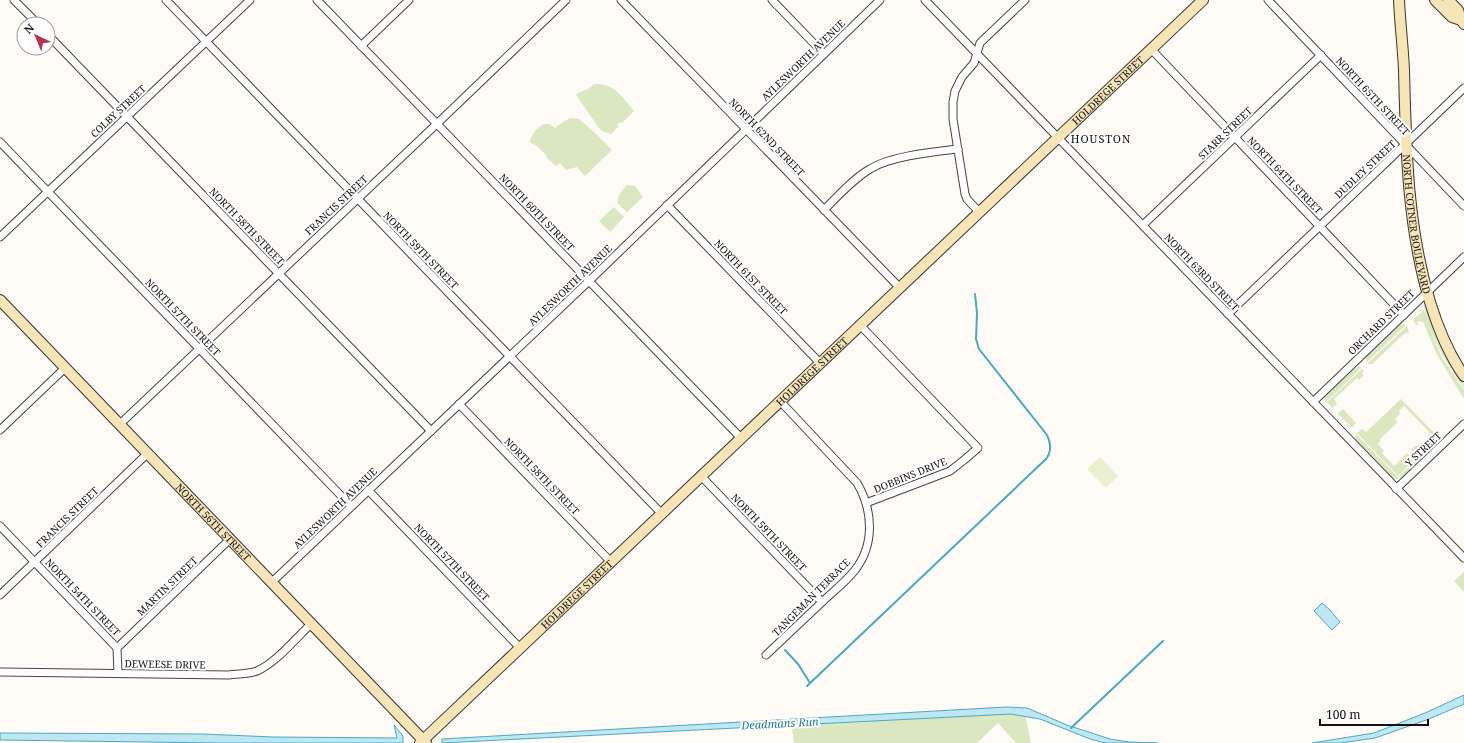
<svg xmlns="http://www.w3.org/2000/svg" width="1464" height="743" font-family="'Noto Serif',serif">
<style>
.green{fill:#dbe7c1}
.pitch{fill:#eaefd2}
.water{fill:#bee7f2;stroke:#4ba8c2}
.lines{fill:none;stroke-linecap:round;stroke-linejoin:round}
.stream{stroke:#4ba8c2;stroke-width:2}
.minor-casing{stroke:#444;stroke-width:9}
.secondary-casing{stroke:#333;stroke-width:12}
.minor{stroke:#fff;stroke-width:7}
.secondary{stroke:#f8e5b7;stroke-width:10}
.labels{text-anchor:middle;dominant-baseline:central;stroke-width:4;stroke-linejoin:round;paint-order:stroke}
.street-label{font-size:10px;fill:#111;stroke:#fff}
.neighbourhood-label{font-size:11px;letter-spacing:1px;fill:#111;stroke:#fff}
.water-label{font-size:11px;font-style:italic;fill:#237b99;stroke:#fff}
</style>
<rect width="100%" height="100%" fill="#fefbf6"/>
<g class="green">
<path d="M594,84C614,83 622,96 634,111L622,123L620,122L617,125L619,126L611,134L602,131L599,128L576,95C580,90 587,92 594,84Z"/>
<path d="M570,118L579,119L595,133L612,150L585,176L577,167L566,170L560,163L556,166L547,158V156L537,146L530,142C531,134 537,128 544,124H549L555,128L563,122Z"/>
<path d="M627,185L635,186L643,197L627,212L618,204C617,195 622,191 627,185Z"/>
<polygon points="614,207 624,217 610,232 599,221"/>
<path d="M1424,306L1427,309L1444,353L1464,384V388C1447,364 1429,336 1424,306Z"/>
<polygon points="1424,310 1434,340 1443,359 1464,390 1464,399 1436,353 1425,326 1423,322 1419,321 1417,322 1418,325 1416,325 1413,320"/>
<polygon points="1402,324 1406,325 1367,362 1366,358 1368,355 1396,327"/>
<polygon points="1407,326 1409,332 1404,334 1372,364 1368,364 1368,363"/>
<polygon points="1359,366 1361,368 1326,402 1324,398 1324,397 1352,370"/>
<polygon points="1362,369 1364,371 1362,373 1364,375 1359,380 1357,378 1334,399 1337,404 1332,408 1327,402"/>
<polygon points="1401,399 1438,437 1436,439 1404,406 1399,411 1400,414 1395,419 1398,422 1380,439 1380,442 1378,444 1384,451 1382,453 1394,466 1407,453 1414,460 1398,476 1357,433 1362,429 1366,432"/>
<polygon points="1343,409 1356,423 1352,428 1338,414"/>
<polygon points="1356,434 1398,477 1398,479 1393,479 1356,440 1355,437"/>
<polygon points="1419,444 1425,450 1415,459 1410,453 1414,451 1410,450 1416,445 1417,446"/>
<polygon points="1431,446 1430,450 1401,478 1399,476"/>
<polygon points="1464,572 1464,592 1454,581"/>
<polygon points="1024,710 1031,743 1016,743 998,723 977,743 794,743 791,721"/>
</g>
<polygon class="pitch" points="1100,457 1118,476 1106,488 1087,469"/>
<g class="water">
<polygon points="1322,603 1330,610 1340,622 1332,630 1314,611"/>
<polygon points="1464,695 1464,704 1429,719 1375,738 1341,743 1312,743 1374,733 1425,713"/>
<polygon points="1006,707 1027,708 1067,725 1110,739 1129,742 1158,743 1105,743 1090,739 1040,719 1011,714 442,743 442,739"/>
<polygon points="394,725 403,736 403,743 219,743 0,740 0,733 203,734 273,737 397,738"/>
</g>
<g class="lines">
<g class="stream">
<polyline points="785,650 798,664 810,683"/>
<path d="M807,686L1046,459C1052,451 1051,443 1047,435L979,349L976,339L977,313L975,294"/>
<polyline points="1071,728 1163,641"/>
</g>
<g class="minor-casing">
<g id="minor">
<polyline points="14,0 38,24"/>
<polyline points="166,0 662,514"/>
<polyline points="317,0 741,438"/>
<polyline points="621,0 900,288"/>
<polyline points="772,0 824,54"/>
<polyline points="925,0 1464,558"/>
<polyline points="1268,0 1464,206"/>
<polyline points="48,35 431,431"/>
<polyline points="361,46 409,0"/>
<polyline points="1151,49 1404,315"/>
<polyline points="0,142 351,506"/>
<polyline points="667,205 820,363"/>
<path d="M824,210C838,196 853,179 870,169C890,156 933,152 958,149"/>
<polyline points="980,213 967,199 965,194 953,119 953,102 955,91 962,77 974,63 980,43 1025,0"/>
<polyline points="1143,225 1321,55"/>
<polyline points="0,237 250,0"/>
<polyline points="1228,314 1464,88"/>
<polyline points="860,325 978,448 964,460 950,471 866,503"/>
<polyline points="1313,402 1464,257"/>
<polyline points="459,404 611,562"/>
<polyline points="120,424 443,118 566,0"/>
<polyline points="0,430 65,368"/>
<polyline points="701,476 822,602"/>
<polyline points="1396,489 1464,424"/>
<polyline points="368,490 520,648"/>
<polyline points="0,526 117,648 118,673"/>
<polyline points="272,582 589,281 880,0"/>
<polyline points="0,595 148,453"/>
<polyline points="117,648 230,539"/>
<path d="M766,655C784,638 802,621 820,604C831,593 845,583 855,570C875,544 873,510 857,483L780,401"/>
<path d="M0,672L229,675C238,674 248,674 257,671C276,663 296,638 312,623"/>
</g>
</g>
<g class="secondary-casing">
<g id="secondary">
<path id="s1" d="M1399,0C1400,23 1403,47 1404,70C1406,148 1407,226 1430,302C1438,328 1448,353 1464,376"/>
<polyline points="1435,0 1452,17 1461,20 1464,24"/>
<polyline points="1448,0 1458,10 1461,20"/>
<path id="s2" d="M0,300L426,743"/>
<path id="s3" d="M420,743L1203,0"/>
</g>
</g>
<use href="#minor" class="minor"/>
<use href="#secondary" class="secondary"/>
</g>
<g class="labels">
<g class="street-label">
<text transform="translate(803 60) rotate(-44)">AYLESWORTH AVENUE</text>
<text stroke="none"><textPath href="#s3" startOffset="948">HOLDREGE STREET</textPath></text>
<text transform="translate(1373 96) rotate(47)">NORTH 65TH STREET</text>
<text transform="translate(118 111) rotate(-43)">COLBY STREET</text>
<text transform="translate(1225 133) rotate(-44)">STARR STREET</text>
<text transform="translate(767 137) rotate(46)">NORTH 62ND STREET</text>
<text transform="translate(1365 169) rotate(-43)">DUDLEY STREET</text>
<text transform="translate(1285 175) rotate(46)">NORTH 64TH STREET</text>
<text transform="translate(336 205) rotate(-43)">FRANCIS STREET</text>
<text transform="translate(537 212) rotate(46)">NORTH 60TH STREET</text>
<text stroke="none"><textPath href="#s1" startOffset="225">NORTH COTNER BOULEVARD</textPath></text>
<text transform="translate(247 226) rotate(46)">NORTH 58TH STREET</text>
<text transform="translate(421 250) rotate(46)">NORTH 59TH STREET</text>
<text transform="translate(1202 272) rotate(46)">NORTH 63RD STREET</text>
<text transform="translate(751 277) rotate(46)">NORTH 61ST STREET</text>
<text transform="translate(570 285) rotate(-44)">AYLESWORTH AVENUE</text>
<text transform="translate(183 317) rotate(46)">NORTH 57TH STREET</text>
<text transform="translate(1381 322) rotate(-44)">ORCHARD STREET</text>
<text stroke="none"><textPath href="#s3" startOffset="540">HOLDREGE STREET</textPath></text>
<text transform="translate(1423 449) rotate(-43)">Y STREET</text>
<text transform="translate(910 475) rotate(-22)">DOBBINS DRIVE</text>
<text transform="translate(542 476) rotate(46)">NORTH 58TH STREET</text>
<text transform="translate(335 508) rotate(-44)">AYLESWORTH AVENUE</text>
<text transform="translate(67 517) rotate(-44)">FRANCIS STREET</text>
<text stroke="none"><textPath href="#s2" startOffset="308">NORTH 56TH STREET</textPath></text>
<text transform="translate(769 532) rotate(46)">NORTH 59TH STREET</text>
<text transform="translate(452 562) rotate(46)">NORTH 57TH STREET</text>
<text transform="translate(167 586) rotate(-44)">MARTIN STREET</text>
<text stroke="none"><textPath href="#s3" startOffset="216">HOLDREGE STREET</textPath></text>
<text transform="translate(83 597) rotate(46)">NORTH 54TH STREET</text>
<text transform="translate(811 597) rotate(-45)">TANGEMAN TERRACE</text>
<text transform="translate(165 664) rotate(1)">DEWEESE DRIVE</text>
</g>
<g class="neighbourhood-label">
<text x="1101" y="138">HOUSTON</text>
</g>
<g class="water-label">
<text transform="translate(780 723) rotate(-3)">Deadmans Run</text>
</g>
</g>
<g transform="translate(36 36) rotate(316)"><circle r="19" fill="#ffffff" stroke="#a0a0a0"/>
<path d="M0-3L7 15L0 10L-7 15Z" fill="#b63451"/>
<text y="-6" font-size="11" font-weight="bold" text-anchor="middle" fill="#111111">N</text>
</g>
<path d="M1320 719v6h108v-6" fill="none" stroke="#111111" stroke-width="2"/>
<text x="1326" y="719" font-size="12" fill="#111111" stroke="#ffffff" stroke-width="3" paint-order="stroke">100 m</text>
</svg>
